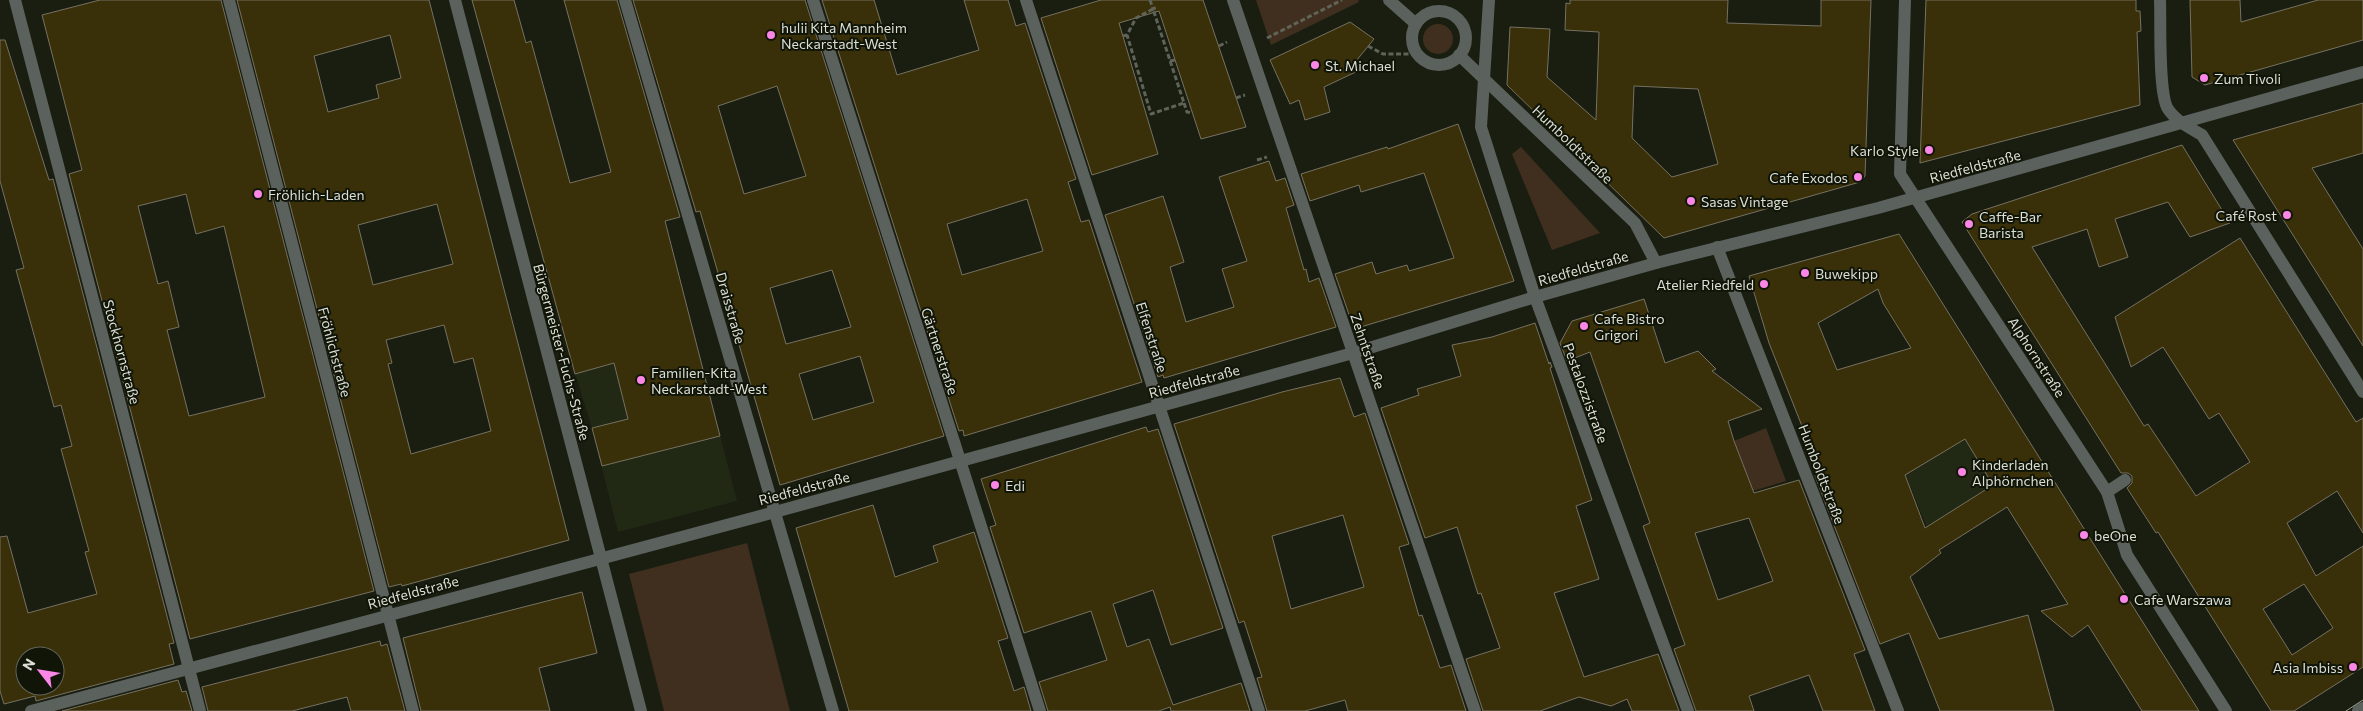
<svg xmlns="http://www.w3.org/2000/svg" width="2363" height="711" font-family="Commissioner,sans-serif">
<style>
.built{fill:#212814}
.green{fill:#402f1e}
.building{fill:#392f09;stroke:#767161;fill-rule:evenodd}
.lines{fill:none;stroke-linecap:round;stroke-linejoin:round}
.path{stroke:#5f6358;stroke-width:3;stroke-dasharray:5 2.5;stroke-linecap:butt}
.minor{stroke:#5b615c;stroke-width:12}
.tram{stroke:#9da197;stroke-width:1}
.poi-dot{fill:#fa87e6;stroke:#101508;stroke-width:2}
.labels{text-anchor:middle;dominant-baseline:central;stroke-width:4;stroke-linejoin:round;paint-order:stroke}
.poi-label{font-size:14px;fill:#dcdfd6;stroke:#101508;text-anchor:start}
.street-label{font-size:14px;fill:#dcdfd6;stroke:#101508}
</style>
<rect width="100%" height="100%" fill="#191e11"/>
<g class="built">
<polygon points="669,236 737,501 618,532 592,428 575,374 637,357"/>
<polygon points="2011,412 2039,456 1927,527 1905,474"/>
</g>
<g class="green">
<polygon points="1256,0 1358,0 1359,2 1271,45"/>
<circle cx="1438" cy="39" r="15"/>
<polygon points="1521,147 1600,233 1552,250 1512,154"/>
<polygon points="1766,428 1786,481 1753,491 1734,441"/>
<polygon points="747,543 790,711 664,711 629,574"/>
</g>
<g class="building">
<path d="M100,0H221L374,591L190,639L69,174L82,170L42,15ZM186,194L196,234L224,226L265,397L189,416L167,330L179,327L168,281L158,284L138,206Z"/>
<path d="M237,0H429L569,540L402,586L401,584L389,587ZM390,35L401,78L376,85L379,98L328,112L314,56ZM437,204L453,264L373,285L358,225ZM444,325L454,363L473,358L491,431L411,454L388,364L392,363L386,340Z"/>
<polygon points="472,0 514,0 526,43 531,41 570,183 611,172 564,0 617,0 680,217 665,221 720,436 602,466 592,428 628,419 614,363 575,374"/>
<path d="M633,0H805L944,436L780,485L700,211L696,212ZM777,86L806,176L744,194L718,106ZM832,270L851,327L786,344L770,288ZM860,356L874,402L813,420L799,374Z"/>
<path d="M822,0H874L897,75L979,50L964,0H1008L1016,26L1025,23L1076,179L1068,182L1081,222L1089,220L1142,382L964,436L963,430L959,431ZM1027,199L1043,251L962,275L947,224Z"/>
<polygon points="1101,0 1203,0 1246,127 1201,139 1159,11 1119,23 1158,154 1092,175 1041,18"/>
<path d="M1570,0H1728L1727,23L1821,26V0H1871L1865,176L1860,182L1664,238L1507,85L1510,27L1550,29L1547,77L1596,120L1599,32L1565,30L1566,3L1570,4ZM1634,86L1698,89L1718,164L1672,177L1632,138Z"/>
<polygon points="1926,0 2136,0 2136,11 2140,11 2141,31 2137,32 2140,105 1920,163"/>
<polygon points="2190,0 2240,0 2241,22 2318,0 2363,0 2363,40 2205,85 2192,77"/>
<polygon points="1350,22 1374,39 1356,61 1360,70 1324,87 1330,112 1305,120 1299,100 1290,104 1270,60"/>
<path d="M0,40H5L49,180L53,179L174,643L169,644L174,664L36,701L35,696L4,704L0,691V537L7,536L28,613L97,594L85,552L89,551L61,449L72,446L61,405L54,407L16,270L24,268L0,181ZM25,656H55V686H25Z"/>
<polygon points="2363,103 2363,153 2312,168 2363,249 2363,346 2233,140"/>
<polygon points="1458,124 1514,281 1354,329 1335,274 1372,262 1376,274 1407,265 1409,271 1454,258 1424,173 1361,192 1359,185 1310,201 1301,174 1387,147 1388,149"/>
<path d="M2182,145L2230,223L2190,237L2168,202L2115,219L2128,257L2099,267L2087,229L2032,247L2144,426L2148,424L2196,496L2250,462L2219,413L2209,419L2163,347L2131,367L2115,317L2240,238L2356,422L2363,418V533L2337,491L2287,523L2316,576L2363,546V667L2294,711H2271L2158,532L2156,533L2127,488L2132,483V476L2128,473H2121L1962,222L1972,214ZM2304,584L2333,628L2292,655L2263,609Z"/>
<polygon points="1269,161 1276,181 1285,178 1294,205 1286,208 1304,270 1306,269 1309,282 1319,278 1336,327 1164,378 1163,375 1158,377 1105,215 1163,196 1184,262 1170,267 1186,322 1234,307 1222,269 1247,261 1219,177"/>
<path d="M1899,234L2120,586L2199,711H2142L2088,625L2072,637L2041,611L2068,604L2007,507L1939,550L1941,553L1910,577L1939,639L2028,615L2054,711H1940L1909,633L1880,644L1815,476L1821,474L1769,343L1749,276ZM1878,289L1883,303L1911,348L1837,370L1818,323ZM1965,439L1993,485L1925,528L1905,475Z"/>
<path d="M1644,299L1665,363L1698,351L1716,369L1712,371L1762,409L1728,421L1734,441L1754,493L1799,480L1865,650L1854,654L1875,711H1823L1809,675L1749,696L1754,711H1696L1674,649L1685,645L1643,526L1650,523L1590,352L1567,361L1560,343L1572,321ZM1749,518L1773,581L1718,600L1695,533Z"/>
<polygon points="1535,323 1549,364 1550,362 1552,367 1550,368 1592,500 1576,506 1599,579 1554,593 1584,677 1658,654 1679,711 1632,711 1627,699 1611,706 1579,697 1540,711 1483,711 1466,659 1500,648 1481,593 1478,594 1457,527 1425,538 1381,408 1419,395 1417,389 1461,376 1452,345 1492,337"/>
<path d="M1340,378L1354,417L1365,413L1409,544L1399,547L1419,616L1422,615L1440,668L1451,665L1466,711H1348L1345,700L1305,711H1267L1257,678L1262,677L1244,621L1239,623L1174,424L1282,392ZM1343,515L1364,587L1291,609L1272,536Z"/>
<polygon points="1146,427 1148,432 1158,429 1223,628 1171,645 1153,590 1113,604 1127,647 1149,639 1173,705 1241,683 1250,711 1171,711 1170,707 1159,711 1048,711 1039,682 1107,660 1091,611 1024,633 990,527 996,525 981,479"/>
<polygon points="873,505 895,577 938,562 933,546 974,532 1008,638 998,641 1014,691 1024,687 1031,711 849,711 796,528"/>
<polygon points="582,592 597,653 539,668 550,711 421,711 403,638"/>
<polygon points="380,641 381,646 387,644 405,711 351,711 347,697 292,711 208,711 202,687"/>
<polygon points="178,680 182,692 186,691 192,711 62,711"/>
</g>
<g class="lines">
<g class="path">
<polyline points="1150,0 1153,9 1157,7"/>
<polyline points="1123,36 1127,35 1136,18 1153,9 1184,103 1151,114 1127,35"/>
<polyline points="1267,38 1342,0"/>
<polyline points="1219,46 1227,42"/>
<polyline points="1368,46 1383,54 1417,54"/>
<polyline points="1170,61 1175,60"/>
<polyline points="1236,98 1245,95"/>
<polyline points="1184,103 1187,112 1193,113"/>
<polyline points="1257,160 1267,157"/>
</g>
<g class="minor">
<polyline points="15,0 200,711"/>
<polyline points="229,0 413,711"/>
<polyline points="455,0 641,711"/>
<polyline points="625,0 833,711"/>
<polyline points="813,0 1040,711"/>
<polyline points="1026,0 1259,711"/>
<polyline points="1233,0 1475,711"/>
<polyline points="1389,0 1416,24"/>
<polyline points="1489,0 1481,127 1535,297 1688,711"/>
<polyline points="1905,0 1900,174 2107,492 2127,555 2226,711"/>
<path d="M2160,0C2161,22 2158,94 2168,109C2176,121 2190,128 2202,135L2363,392"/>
<circle cx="1439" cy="38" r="27"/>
<polyline points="1459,55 1635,223 1656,263"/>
<polyline points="1717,247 1898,711"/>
<polyline points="2107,492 2125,480"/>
<polyline points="31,711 775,512 1353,353 1535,297 1656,263 1878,208 2363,72"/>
<polyline points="2358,711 2363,708"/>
</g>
<polyline class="tram" points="2346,711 2363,700"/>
</g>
<g class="poi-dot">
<circle cx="771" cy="35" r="5"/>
<circle cx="1315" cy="65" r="5"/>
<circle cx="2204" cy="78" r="5"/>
<circle cx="1929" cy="150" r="5"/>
<circle cx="1858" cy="177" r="5"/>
<circle cx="258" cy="194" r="5"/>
<circle cx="1691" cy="201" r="5"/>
<circle cx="2287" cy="215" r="5"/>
<circle cx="1969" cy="224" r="5"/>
<circle cx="1805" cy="273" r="5"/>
<circle cx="1764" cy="284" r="5"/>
<circle cx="1584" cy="326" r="5"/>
<circle cx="641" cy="380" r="5"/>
<circle cx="1962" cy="472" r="5"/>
<circle cx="995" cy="485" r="5"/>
<circle cx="2084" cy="535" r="5"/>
<circle cx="2124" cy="599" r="5"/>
<circle cx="2353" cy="667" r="5"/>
</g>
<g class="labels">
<g class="poi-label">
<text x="781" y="27">hulii Kita Mannheim<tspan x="781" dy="16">Neckarstadt-West</tspan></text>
<text x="1325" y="65">St. Michael</text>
<text x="2214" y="78">Zum Tivoli</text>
<text x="1919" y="150" text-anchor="end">Karlo Style</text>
<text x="1848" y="177" text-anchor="end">Cafe Exodos</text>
<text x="268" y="194">Fröhlich-Laden</text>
<text x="1701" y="201">Sasas Vintage</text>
<text x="2277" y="215" text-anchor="end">Café Rost</text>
<text x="1979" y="216">Caffe-Bar<tspan x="1979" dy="16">Barista</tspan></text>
<text x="1815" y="273">Buwekipp</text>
<text x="1754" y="284" text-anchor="end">Atelier Riedfeld</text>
<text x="1594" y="318">Cafe Bistro<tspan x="1594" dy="16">Grigori</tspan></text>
<text x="651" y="372">Familien-Kita<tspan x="651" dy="16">Neckarstadt-West</tspan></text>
<text x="1972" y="464">Kinderladen<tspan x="1972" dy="16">Alphörnchen</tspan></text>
<text x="1005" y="485">Edi</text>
<text x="2094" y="535">beOne</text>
<text x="2134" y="599">Cafe Warszawa</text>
<text x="2343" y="667" text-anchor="end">Asia Imbiss</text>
</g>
<g class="street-label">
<text transform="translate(1573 144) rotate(44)">Humboldtstraße</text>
<text transform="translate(1975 166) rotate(-15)">Riedfeldstraße</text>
<text transform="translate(1583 268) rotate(-16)">Riedfeldstraße</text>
<text transform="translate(731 308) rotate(74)">Draisstraße</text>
<text transform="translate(1152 337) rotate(72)">Elfenstraße</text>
<text transform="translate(940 351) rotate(72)">Gärtnerstraße</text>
<text transform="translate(1368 351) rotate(71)">Zehntstraße</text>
<text transform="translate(122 352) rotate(75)">Stockhornstraße</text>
<text transform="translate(335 352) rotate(75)">Fröhlichstraße</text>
<text transform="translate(562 352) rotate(75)">Bürgermeister-Fuchs-Straße</text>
<text transform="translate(2037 357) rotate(57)">Alphornstraße</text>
<text transform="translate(1194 381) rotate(-15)">Riedfeldstraße</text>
<text transform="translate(1586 393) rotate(70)">Pestalozzistraße</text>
<text transform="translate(1822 474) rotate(69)">Humboldtstraße</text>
<text transform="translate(804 488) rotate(-15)">Riedfeldstraße</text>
<text transform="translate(413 592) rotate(-15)">Riedfeldstraße</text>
</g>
</g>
<g transform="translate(40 671) rotate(301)"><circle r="24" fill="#101508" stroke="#62665a"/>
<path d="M0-4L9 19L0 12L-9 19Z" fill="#fa87e6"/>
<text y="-8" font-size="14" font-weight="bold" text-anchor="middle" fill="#dcdfd6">N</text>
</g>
</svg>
